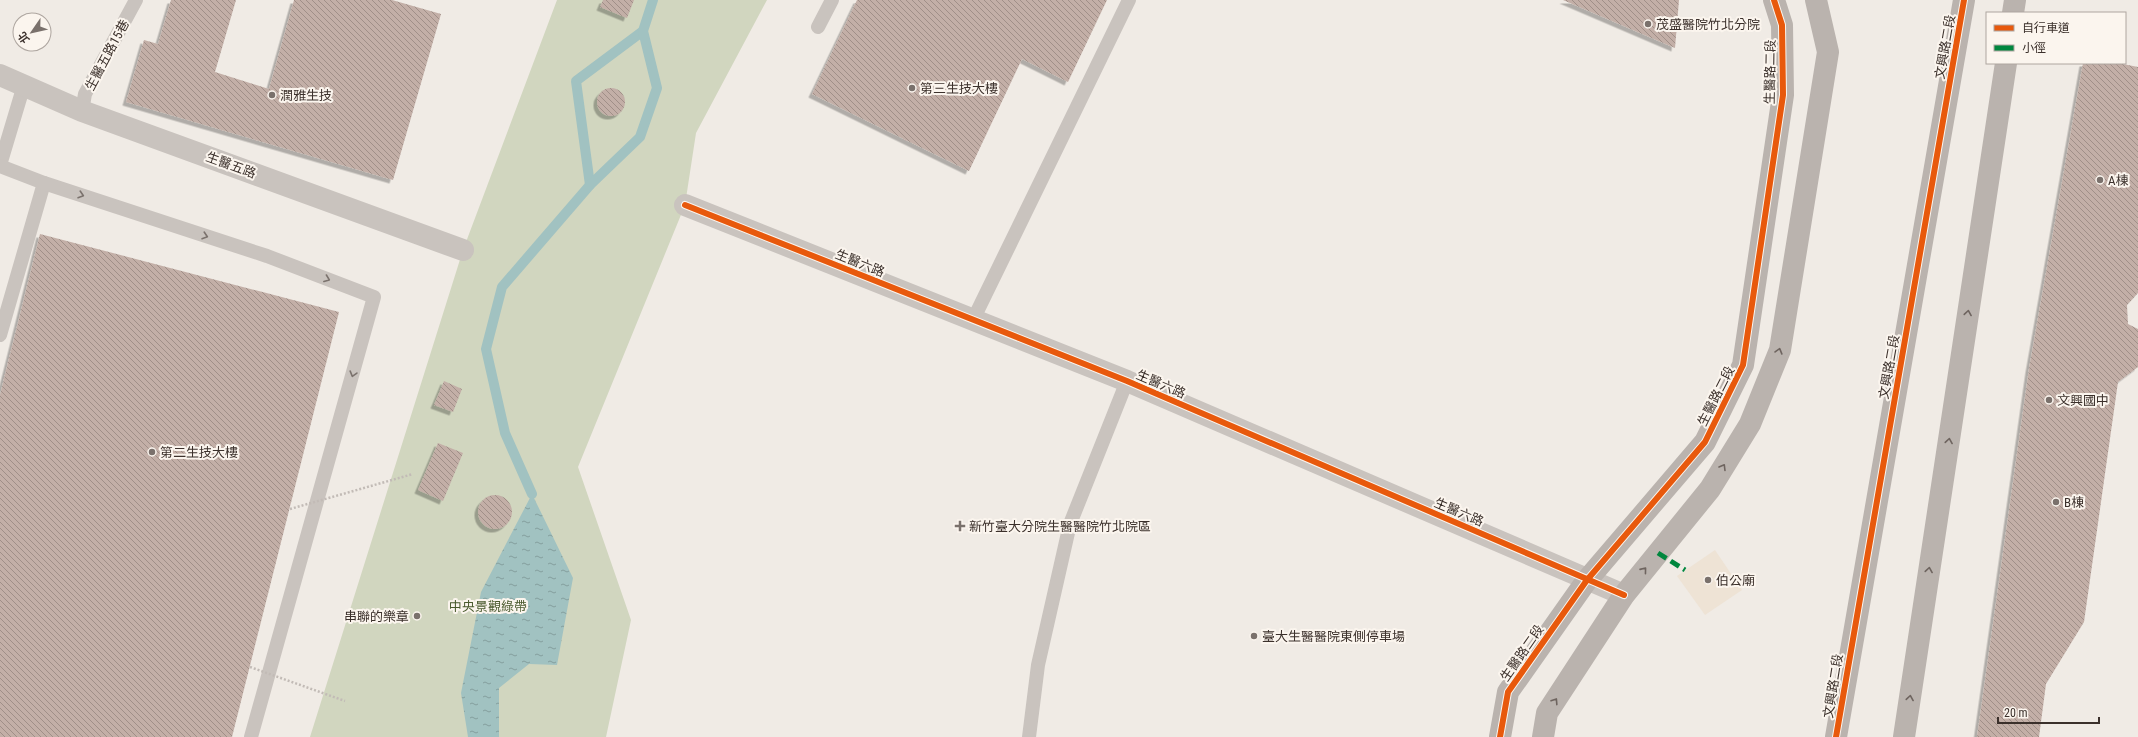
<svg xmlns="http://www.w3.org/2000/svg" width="2138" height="737" font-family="'Roboto Condensed','Noto Sans TC',sans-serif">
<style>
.park{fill:#d1d6bf}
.plaza{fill:#eee3d5}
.water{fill:url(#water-ripples)}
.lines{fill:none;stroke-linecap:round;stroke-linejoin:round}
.stream{stroke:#a1c2c1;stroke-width:10}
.building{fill:url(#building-back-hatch);filter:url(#shadow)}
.lane{stroke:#c9c3be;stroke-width:14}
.street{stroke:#c9c3be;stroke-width:22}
.secondary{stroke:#bab3ae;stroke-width:22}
.path-bridge{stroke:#c2bbb6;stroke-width:2.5;stroke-dasharray:2 2;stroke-linecap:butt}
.quiet{stroke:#00873e;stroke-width:5;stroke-dasharray:10 5;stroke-linecap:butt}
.cycleway-casing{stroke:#fbf5ee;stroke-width:8}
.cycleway{stroke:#e8590c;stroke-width:6}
.oneway{stroke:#7b726d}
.oneway2{stroke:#6e645f}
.poi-dot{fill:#7a716c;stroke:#fbf5ee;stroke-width:1.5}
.labels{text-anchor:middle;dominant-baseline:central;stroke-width:4;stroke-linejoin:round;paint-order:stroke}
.poi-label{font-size:13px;fill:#3b302b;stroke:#fbf5ee;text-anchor:start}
.street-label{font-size:13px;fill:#3b302b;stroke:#fbf5ee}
.park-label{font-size:13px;fill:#4a5a2e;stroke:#fbf5ee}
</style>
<defs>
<pattern id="water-ripples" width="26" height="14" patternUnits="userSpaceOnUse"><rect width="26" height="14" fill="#a1c2c1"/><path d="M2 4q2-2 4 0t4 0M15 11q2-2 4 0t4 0" fill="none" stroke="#849e9d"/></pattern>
<pattern id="building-back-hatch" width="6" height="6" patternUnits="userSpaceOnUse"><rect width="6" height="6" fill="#c3afa7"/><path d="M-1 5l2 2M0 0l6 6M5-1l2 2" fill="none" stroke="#a08f88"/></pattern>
<filter id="shadow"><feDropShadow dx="-3.5" dy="3.5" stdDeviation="0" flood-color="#0004"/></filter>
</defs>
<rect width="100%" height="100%" fill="#f0ebe5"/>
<polygon class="park" points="557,0 767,0 696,133 685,205 578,467 631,620 606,737 310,737 463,250"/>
<polygon class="plaza" points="1715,550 1742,590 1705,615 1677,576"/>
<polygon class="water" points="532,494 573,578 557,665 529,664 499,688 499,737 468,737 461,693 481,592"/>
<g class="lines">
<g class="stream">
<polyline points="590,185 576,81 643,31"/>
<polyline points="532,494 505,433 486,349 502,287 590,185 640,137 657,88 643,31 653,0"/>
</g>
</g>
<g class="building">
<polygon points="171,0 236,0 215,72 269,89 294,0 392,0 441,14 393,180 126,102 144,40 158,44"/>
<polygon points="603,0 634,0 627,18 600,7"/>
<polygon points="857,0 1107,0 1068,82 1022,59 969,171 812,94"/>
<polygon points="1563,0 1679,0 1675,48"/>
<polygon points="2083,63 2118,63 2138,67 2138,293 2127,305 2128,324 2138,329 2138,367 2118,382 2084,622 2046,684 2039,737 1977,737 2029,369"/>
<circle cx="611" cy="102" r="14"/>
<polygon points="40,234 339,312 232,737 0,737 0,395"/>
<polygon points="444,381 462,389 453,412 434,405"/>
<polygon points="438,443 463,453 443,501 418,490"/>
<circle cx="495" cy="512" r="17"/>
</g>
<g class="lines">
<g class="lane">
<polyline points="818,27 832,0"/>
<polyline points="82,111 85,94 136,0"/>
<polyline points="0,165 24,85"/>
<polyline points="0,166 44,183 0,335"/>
<polyline points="44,183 267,256 374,297 251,737"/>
<polyline points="973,320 1129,0"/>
<polyline points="1029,737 1038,665 1070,524 1127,381"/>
</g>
<g class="street">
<polyline points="0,75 82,111 463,250"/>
<polyline points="685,205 1127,381 1624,595"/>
</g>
<g class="secondary">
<polyline points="2013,13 2015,0"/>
<polyline points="1500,737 1508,692 1587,580 1705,442 1743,365 1783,95 1782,25 1774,0"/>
<polyline points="1543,737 1547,713 1624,595 1710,489 1750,424 1780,350 1828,52 1816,0"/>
<polyline points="1836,737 1964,0"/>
<polyline points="1904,737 2006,63"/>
</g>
<g class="path-bridge">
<polyline points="290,509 413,474"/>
<polyline points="250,667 345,701"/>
</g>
<polyline class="quiet" points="1658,553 1685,570"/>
<g class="cycleway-casing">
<g id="cycleway">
<polyline points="685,205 1127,381 1624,595"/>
<polyline points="1500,737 1508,692 1587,580 1705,442 1743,365 1783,95 1782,25 1774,0"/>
<polyline points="1836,737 1964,0"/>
</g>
</g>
<use href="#cycleway" class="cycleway"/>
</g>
<defs><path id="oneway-chevron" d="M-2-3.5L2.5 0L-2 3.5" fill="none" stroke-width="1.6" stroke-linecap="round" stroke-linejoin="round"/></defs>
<g class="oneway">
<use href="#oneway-chevron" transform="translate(81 195) rotate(18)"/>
<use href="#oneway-chevron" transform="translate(205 236) rotate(18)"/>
<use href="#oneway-chevron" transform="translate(327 279) rotate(21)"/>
<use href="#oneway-chevron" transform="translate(353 374) rotate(106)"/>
</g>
<g class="oneway2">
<use href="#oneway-chevron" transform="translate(1968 313) rotate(-81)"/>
<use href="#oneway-chevron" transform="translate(1779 351) rotate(-74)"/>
<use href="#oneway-chevron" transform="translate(1949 441) rotate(-81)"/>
<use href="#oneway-chevron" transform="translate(1723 467) rotate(-59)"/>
<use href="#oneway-chevron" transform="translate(1644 570) rotate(-51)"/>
<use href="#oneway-chevron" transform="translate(1929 570) rotate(-81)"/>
<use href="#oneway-chevron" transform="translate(1910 698) rotate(-81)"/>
<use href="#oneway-chevron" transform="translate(1555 701) rotate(-57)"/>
</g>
<g class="poi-dot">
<circle cx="1648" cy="24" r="4"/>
<circle cx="912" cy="88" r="4"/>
<circle cx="272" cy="95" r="4"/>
<circle cx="2100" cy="180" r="4"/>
<circle cx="2049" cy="400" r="4"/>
<circle cx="152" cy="452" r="4"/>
<circle cx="2056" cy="502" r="4"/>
<path d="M958 520h4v4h4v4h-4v4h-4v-4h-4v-4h4z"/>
<circle cx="1708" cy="580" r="4"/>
<circle cx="417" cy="616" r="4"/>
<circle cx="1254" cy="636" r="4"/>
</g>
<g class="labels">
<g class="poi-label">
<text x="1656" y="24">茂盛醫院竹北分院</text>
<text x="920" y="88">第三生技大樓</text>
<text x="280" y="95">潤雅生技</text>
<text x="2108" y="180">A棟</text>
<text x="2057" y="400">文興國中</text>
<text x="160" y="452">第二生技大樓</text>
<text x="2064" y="502">B棟</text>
<text x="969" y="526">新竹臺大分院生醫醫院竹北院區</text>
<text x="1716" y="580">伯公廟</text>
<text x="409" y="616" text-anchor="end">串聯的樂章</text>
<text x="1262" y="636">臺大生醫醫院東側停車場</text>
</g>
<g class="street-label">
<text transform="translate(1945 47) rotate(-80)">文興路二段</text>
<text transform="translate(107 55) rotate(-62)">生醫五路15巷</text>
<text transform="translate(1770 72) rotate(-89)">生醫路二段</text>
<text transform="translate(231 165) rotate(20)">生醫五路</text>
<text transform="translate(860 263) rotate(22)">生醫六路</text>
<text transform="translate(1889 367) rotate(-80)">文興路二段</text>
<text transform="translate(1161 384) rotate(23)">生醫六路</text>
<text transform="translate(1716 396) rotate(-63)">生醫路二段</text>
<text transform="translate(1459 512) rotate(23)">生醫六路</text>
<text transform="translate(1522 653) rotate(-55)">生醫路二段</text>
<text transform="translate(1833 686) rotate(-81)">文興路二段</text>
</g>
<g class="park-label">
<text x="488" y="606">中央景觀綠帶</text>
</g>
</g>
<rect x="1986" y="12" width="140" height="52" fill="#fbf5ee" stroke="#aea6a0"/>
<rect x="1994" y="25" width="20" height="6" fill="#e8590c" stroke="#aea6a0"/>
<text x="2022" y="32" font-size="12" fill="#3b302b">自行車道</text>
<rect x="1994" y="45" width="20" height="6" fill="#00873e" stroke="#aea6a0"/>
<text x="2022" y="52" font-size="12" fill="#3b302b">小徑</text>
<g transform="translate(32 32) rotate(236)"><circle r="19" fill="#fbf5ee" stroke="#aea6a0"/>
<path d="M0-3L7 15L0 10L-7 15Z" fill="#7a716c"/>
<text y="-6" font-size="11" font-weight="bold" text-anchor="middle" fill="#3b302b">北</text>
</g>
<path d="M1998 717v6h101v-6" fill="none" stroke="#3b302b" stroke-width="2"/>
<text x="2004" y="717" font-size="12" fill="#3b302b" stroke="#fbf5ee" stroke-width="3" paint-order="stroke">20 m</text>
</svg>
